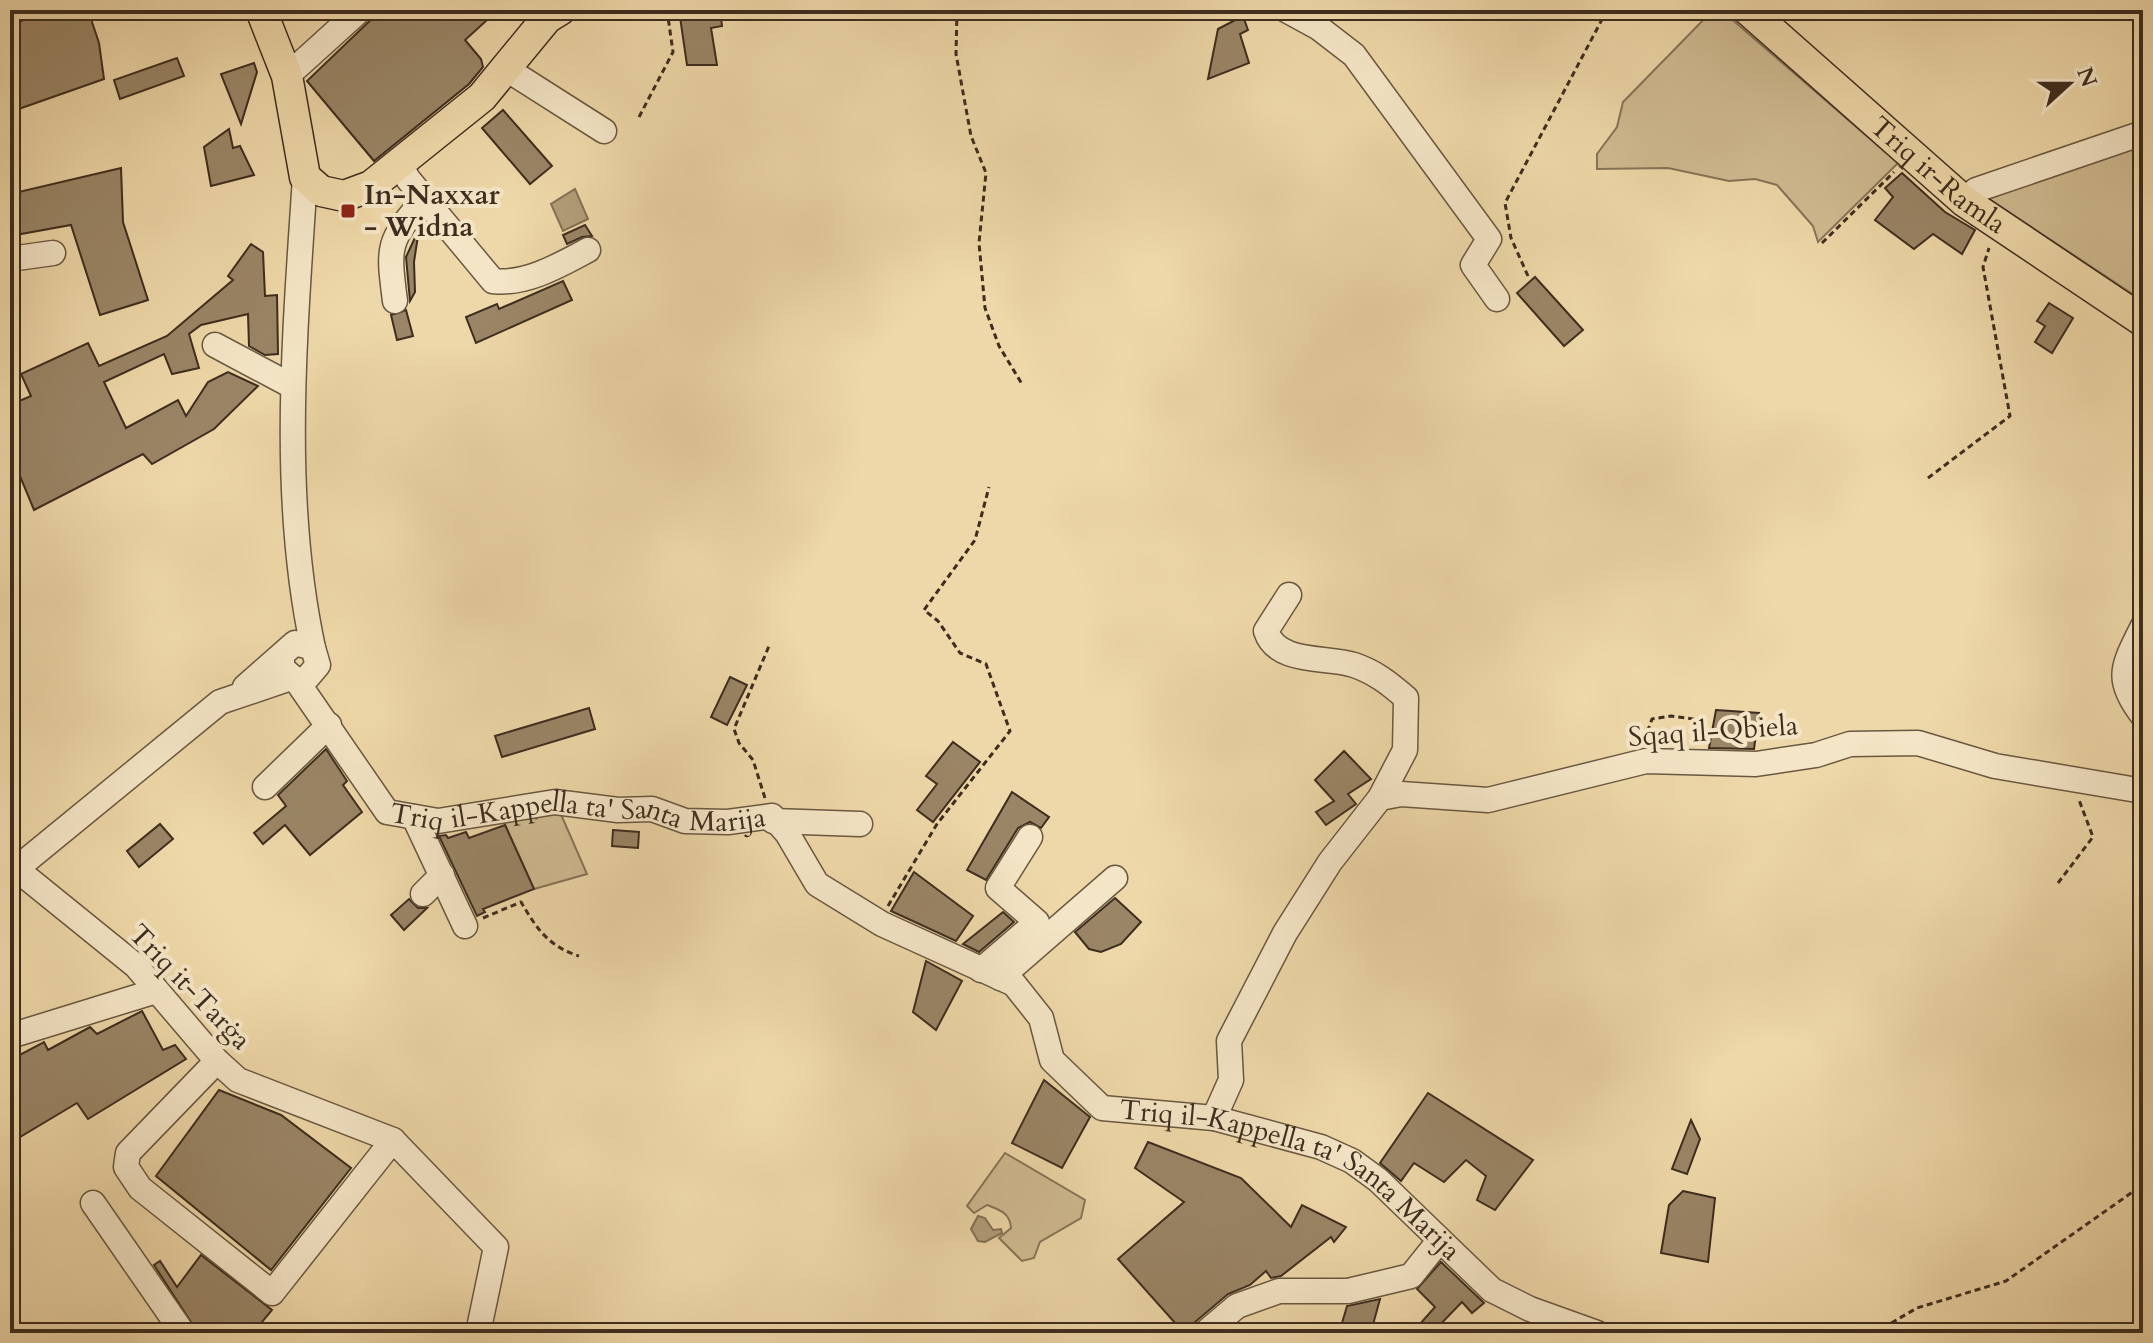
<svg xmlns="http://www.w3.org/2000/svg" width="2153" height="1343" font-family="Cardo,serif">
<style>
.green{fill:#d0ba91;stroke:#877458;stroke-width:2}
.water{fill:#b29d79;stroke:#847055;stroke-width:2}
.building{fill:#9a8566;stroke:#3e2d1f;stroke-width:2}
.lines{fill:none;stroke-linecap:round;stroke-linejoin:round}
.minor-casing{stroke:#6a5841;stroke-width:27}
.major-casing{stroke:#3e2d1f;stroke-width:33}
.path{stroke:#3e2d1f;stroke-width:3;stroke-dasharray:6 4;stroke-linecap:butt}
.minor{stroke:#f4e5c6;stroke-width:24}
.major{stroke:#eed7a8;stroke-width:30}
.poi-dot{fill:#8f2418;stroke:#f4e5c6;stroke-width:3}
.labels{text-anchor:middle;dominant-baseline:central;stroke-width:8;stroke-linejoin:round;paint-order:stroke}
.street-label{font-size:28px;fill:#3e2d1f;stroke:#f4e5c6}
.poi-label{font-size:28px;font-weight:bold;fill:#3e2d1f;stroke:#f4e5c6;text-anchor:start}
</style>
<rect width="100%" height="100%" fill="#eed7a8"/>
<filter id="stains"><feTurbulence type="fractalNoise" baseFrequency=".0025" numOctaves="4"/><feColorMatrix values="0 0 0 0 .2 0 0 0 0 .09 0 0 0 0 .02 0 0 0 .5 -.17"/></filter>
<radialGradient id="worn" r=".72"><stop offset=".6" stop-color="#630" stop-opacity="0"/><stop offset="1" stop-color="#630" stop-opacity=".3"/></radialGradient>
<g class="green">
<polygon points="1713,10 1721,10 1898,163 1818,242 1813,226 1777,185 1755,179 1729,181 1668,168 1597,169 1597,154 1617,127 1623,102"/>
<polygon points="2143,143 2143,301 1977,191"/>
<polygon points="529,812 536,819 546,812 560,812 587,874 534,889 504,822"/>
<path d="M1005,1153L1085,1200L1081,1218L1040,1242L1034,1258L1022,1261L999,1238L1011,1228C1010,1213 1000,1210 987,1205L974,1213L967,1206Z"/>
</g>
<g class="water">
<polygon points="575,189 588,219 563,231 551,204"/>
<polygon points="978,1216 985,1218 993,1230 1001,1229 1002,1233 985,1242 978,1241 971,1229"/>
</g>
<g class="building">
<polygon points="44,10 88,10 99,43 104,79 10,112 10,56 20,52 11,26"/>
<polygon points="381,10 498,10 465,40 481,59 483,67 469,84 374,161 307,81"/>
<polygon points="679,10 720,10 722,26 711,28 717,65 687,65"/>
<polygon points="1243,16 1248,30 1240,34 1249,63 1208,79 1218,29"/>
<polygon points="177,58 184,76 120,99 114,80"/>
<polygon points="254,63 257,72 241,124 221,74"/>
<polygon points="503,110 552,166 530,184 482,128"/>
<polygon points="229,129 233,148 240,146 254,175 211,186 204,147"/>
<polygon points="121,168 123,222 148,300 100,315 71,225 10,236 10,194"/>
<polygon points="1902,173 1945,212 1975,230 1962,254 1933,234 1914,249 1875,220 1893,197 1885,188"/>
<polygon points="585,225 592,236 582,237 567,244 563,235"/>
<polygon points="419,229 414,262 415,292 410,301 406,257"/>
<polygon points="251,244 263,252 265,296 277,295 278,354 265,355 249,346 248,314 201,325 189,334 199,368 172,374 164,354 104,382 126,428 178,400 186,416 208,382 228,372 258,386 214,429 152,464 143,454 34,510 10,452 10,405 31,396 21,374 88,343 99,366 167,336 233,280 228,276"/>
<polygon points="1535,277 1583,330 1564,346 1517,293"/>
<polygon points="563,281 572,300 476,343 466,317 497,304 499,309"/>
<polygon points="2049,303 2073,318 2052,353 2035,342 2045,326 2037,321"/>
<polygon points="406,310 413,336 397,340 391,315"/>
<polygon points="730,677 747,685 727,725 711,717"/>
<polygon points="589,708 595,729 502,757 495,736"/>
<polygon points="1716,710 1759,713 1754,749 1709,748"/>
<polygon points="953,742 980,762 933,822 917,810 937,784 926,776"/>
<polygon points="326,749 347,781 343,785 362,812 310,855 285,825 263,844 254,833 286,806 278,795"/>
<polygon points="1344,751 1371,779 1348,794 1356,804 1326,825 1316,812 1334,801 1315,780"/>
<polygon points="1012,792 1049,817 1041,828 1030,822 1018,828 986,880 967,870"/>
<polygon points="160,824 173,839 139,867 127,851"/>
<polygon points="505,825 534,889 483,909 485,912 477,916 439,836 446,835 448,838 466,832 469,838"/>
<polygon points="613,830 639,832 638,848 612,846"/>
<polygon points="914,872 973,916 956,941 891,911"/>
<polygon points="1115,898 1141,922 1121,944 1101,952 1089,949 1075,932"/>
<polygon points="409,899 418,908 427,908 404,930 391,915"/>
<polygon points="1003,912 1014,922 979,952 963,944"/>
<polygon points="926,961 962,981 936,1030 913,1012"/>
<polygon points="142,1011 163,1050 175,1045 186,1059 88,1119 77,1103 10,1143 10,1060 44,1042 48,1050 90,1027 97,1034"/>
<polygon points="1044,1080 1090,1117 1062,1168 1012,1143"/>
<polygon points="219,1090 281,1115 351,1168 271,1270 156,1176"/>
<polygon points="1428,1093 1533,1160 1495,1210 1477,1200 1486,1176 1466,1160 1444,1182 1414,1163 1401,1181 1380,1163"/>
<polygon points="1691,1120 1700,1139 1687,1174 1672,1169"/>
<polygon points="1148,1142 1241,1178 1291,1227 1302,1205 1346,1227 1334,1242 1331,1237 1281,1276 1271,1278 1266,1271 1250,1285 1228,1294 1195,1322 1190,1333 1184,1333 1118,1259 1184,1202 1135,1168"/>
<polygon points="1683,1191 1715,1198 1708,1262 1661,1253 1669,1205"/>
<polygon points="201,1255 272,1310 253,1333 221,1333 215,1323 198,1333 154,1265 160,1261 177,1287"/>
<polygon points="1441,1262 1484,1303 1472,1313 1462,1302 1432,1333 1412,1333 1435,1307 1417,1289"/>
<polygon points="1380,1299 1371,1332 1342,1323 1347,1306"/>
</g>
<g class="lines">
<g class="minor-casing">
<g id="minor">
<polyline points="1286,10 1319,28 1354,55 1489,239 1473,265 1497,299"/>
<polyline points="10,11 11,10"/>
<polyline points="505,68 604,131"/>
<polyline points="287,76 360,10"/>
<path d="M400,163L408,179L493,281C526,285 560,265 588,250"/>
<path d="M305,177C295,333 280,494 313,648"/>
<polyline points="1964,201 1976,190 2143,133"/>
<polyline points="10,259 53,253"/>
<path d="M395,301C388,247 387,241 424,200"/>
<polyline points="215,345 292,386"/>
<path d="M2143,626C2124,665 2113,678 2143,716"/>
<path id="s1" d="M296,680L387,812L438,821L555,802L618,810L652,809L685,821L728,822L772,816L787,833L817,884L882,924L1014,984L1041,1018L1052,1060L1102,1108L1214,1118L1321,1147L1352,1161L1378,1180L1492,1290L1530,1309L1597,1333"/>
<polyline points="245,687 295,643 313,648 318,665 307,678 296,680 282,668 282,656"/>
<polyline points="265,787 329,725"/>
<polyline points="1380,798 1401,794 1488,800 1646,761 1756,764 1816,755 1850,744 1918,743 1995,766 2143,791"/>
<polyline points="414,817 465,926"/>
<polyline points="773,821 860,824"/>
<polyline points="10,864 136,966 217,1061 238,1080 393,1140 496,1247 478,1333"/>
<polyline points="16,869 220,702 291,678"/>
<polyline points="423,894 442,875"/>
<polyline points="981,970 1037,922 998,888 1030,837"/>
<polyline points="1000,978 1115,878"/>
<polyline points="10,1036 156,991"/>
<polyline points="217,1061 128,1153 126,1167 140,1188 272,1293 393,1140"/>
<path d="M1214,1118L1231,1080L1229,1041L1285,933L1330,862L1380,798L1405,750L1406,698C1390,684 1375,672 1354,665C1327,656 1277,665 1266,631L1289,595"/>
<polyline points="93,1203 183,1333"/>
<polyline points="1205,1333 1237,1306 1279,1291 1348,1291 1411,1276 1439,1241"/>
</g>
</g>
<g class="major-casing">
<g id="major">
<polyline points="261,10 287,76 305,177 321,191 344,196 371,186 482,97 547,18 560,10"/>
<path id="s2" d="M1748,10L1964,201L2143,321"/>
</g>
</g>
<g class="path">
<polyline points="957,10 956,54 971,136 986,173 979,243 985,308 999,346 1022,384"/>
<polyline points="639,117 673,52 667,10"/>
<polyline points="1822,243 1894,172"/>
<polyline points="1528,276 1511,238 1505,203 1607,10"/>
<polyline points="1928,478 2010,416 1983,267 1989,248"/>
<polyline points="1644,741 1652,719 1671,716 1708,721"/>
<polyline points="765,798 753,760 739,743 734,729 769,646"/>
<polyline points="2058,883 2093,837 2079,800"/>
<polyline points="888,906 937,824 1010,731 986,664 960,653 938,621 924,610 975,540 989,487"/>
<path d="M483,918L521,902C537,929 548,946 579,956"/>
<polyline points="1874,1333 1917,1308 2006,1281 2134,1191 2140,1161 2143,1162"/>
</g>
<use href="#minor" class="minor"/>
<use href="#major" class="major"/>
</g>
<rect class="poi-dot" x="340" y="203" width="16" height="16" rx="4"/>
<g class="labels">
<g class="street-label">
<text stroke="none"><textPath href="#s2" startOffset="252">Triq ir-Ramla</textPath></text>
<text transform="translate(1713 731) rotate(-4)">Sqaq il-Qbiela</text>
<text stroke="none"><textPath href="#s1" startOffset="354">Triq il-Kappella ta' Santa Marija</textPath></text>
<text transform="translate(190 987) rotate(46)">Triq it-Tarġa</text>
<text stroke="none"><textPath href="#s1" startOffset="1218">Triq il-Kappella ta' Santa Marija</textPath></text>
</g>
<g class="poi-label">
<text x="364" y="195">In-Naxxar<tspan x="364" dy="32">- Widna</tspan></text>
</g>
</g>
<rect width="2153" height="1343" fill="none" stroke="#eed7a8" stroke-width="40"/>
<rect x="12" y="12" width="2129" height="1319" fill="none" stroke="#3e2d1f" stroke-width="4"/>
<rect x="20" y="20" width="2113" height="1303" fill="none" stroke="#3e2d1f" stroke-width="2"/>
<g transform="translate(2069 84) rotate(69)" stroke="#f4e5c6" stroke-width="6" paint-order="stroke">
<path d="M0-6L14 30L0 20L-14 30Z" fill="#3e2d1f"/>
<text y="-12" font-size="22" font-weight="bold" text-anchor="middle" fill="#3e2d1f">N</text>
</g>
<rect width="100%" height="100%" filter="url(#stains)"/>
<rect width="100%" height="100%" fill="url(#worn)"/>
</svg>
